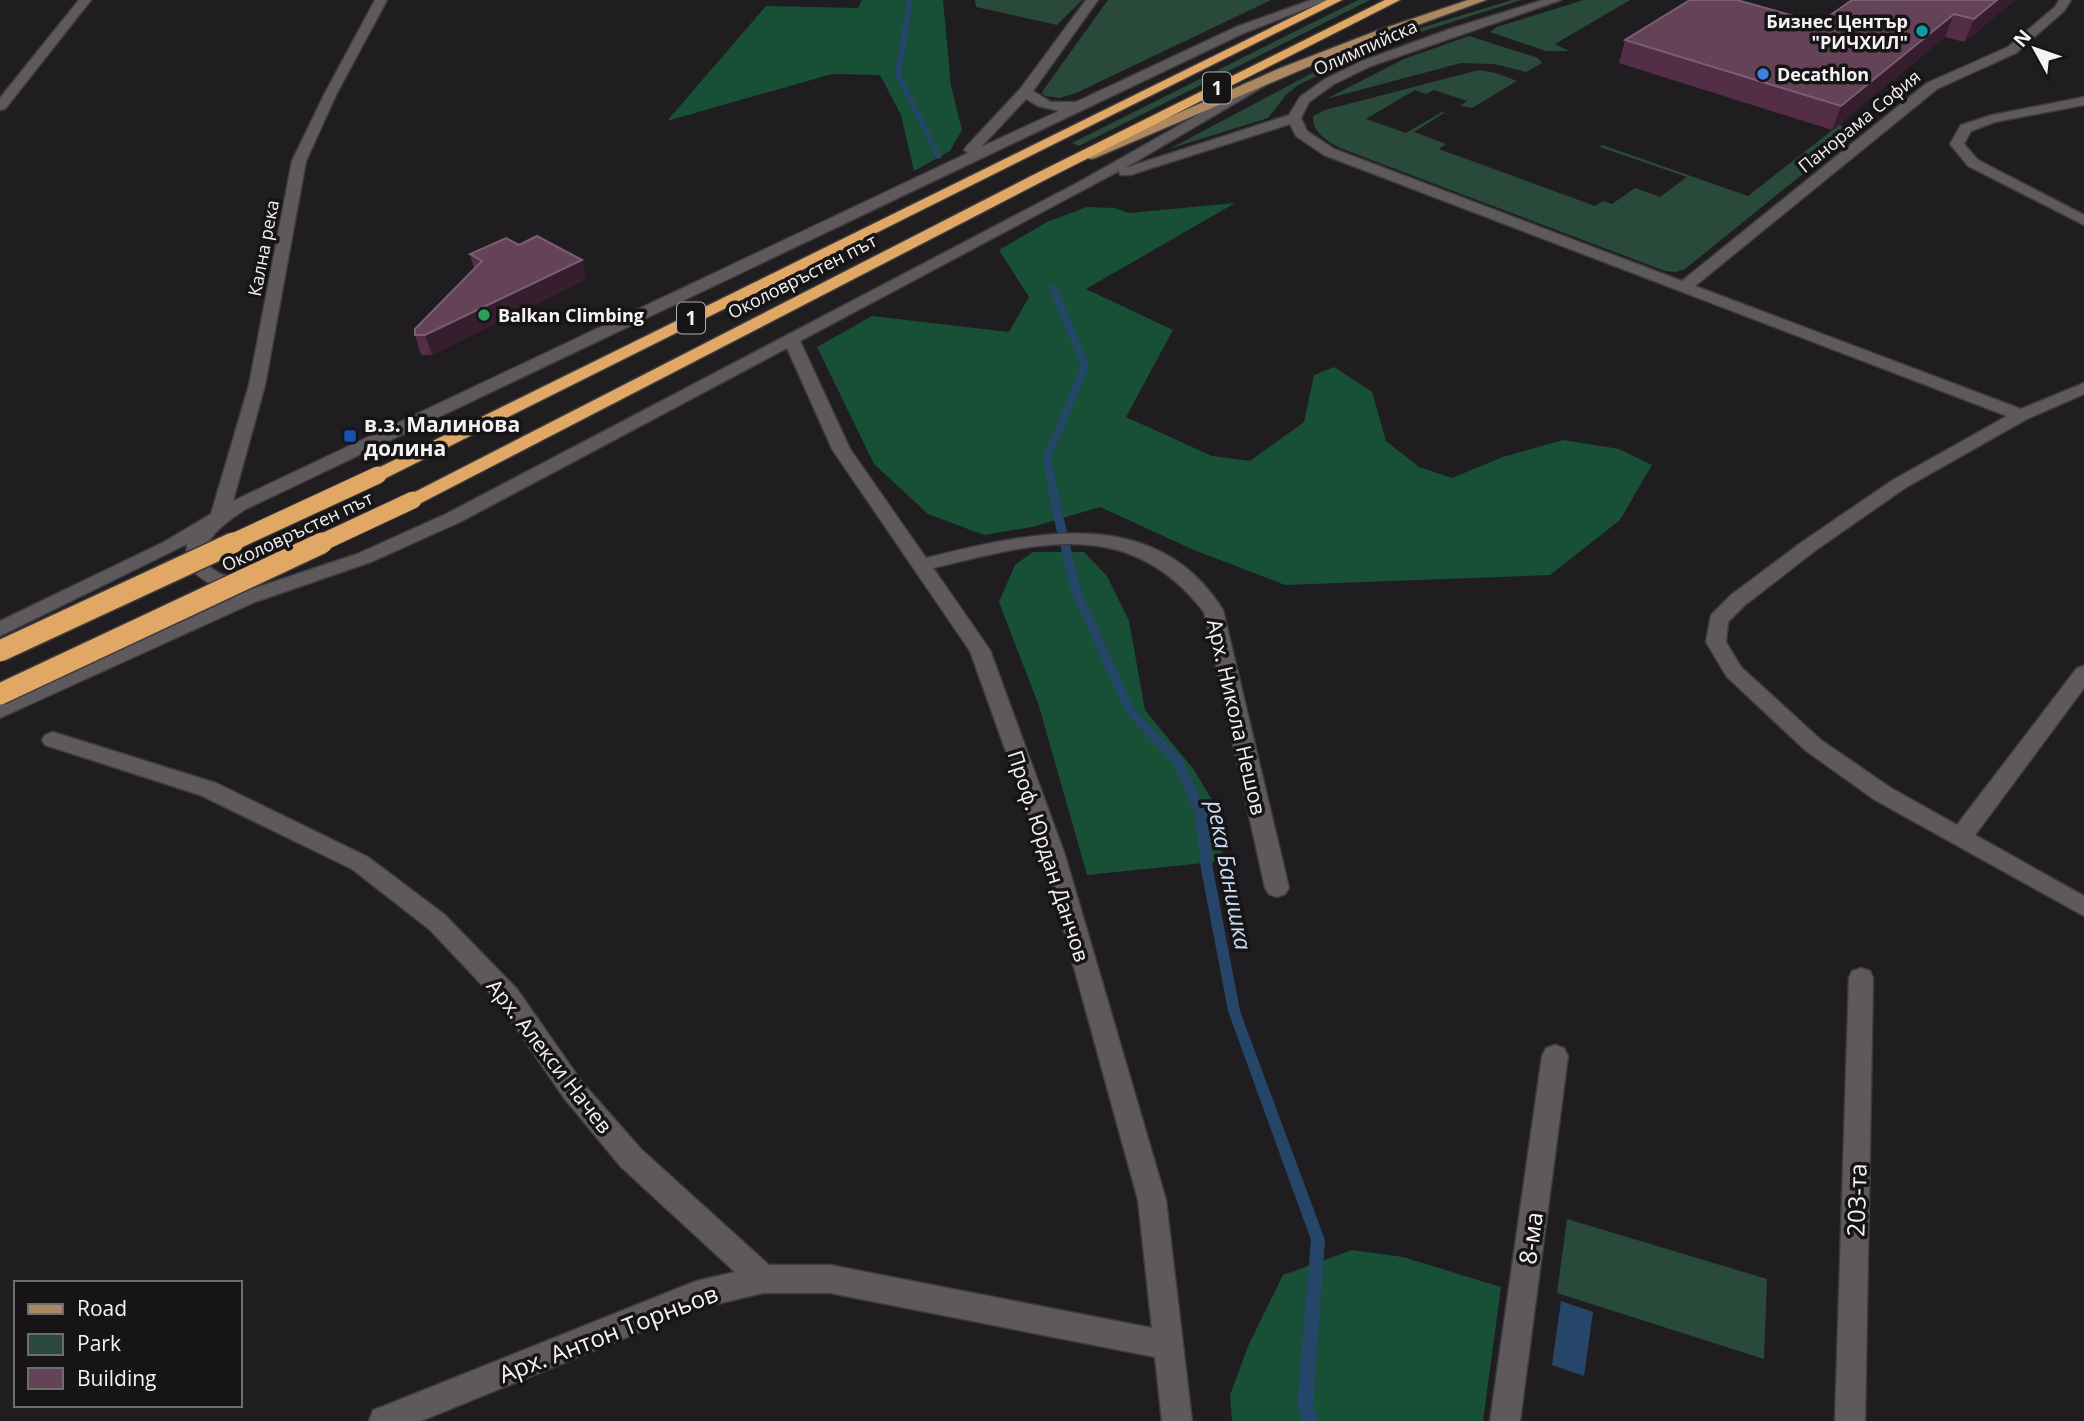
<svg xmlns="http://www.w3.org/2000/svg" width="2084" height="1421" font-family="'Open Sans',sans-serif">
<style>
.green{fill:#294a3a}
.forest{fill:#174f37}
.water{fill:#254668}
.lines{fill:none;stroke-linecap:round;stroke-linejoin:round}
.stream{fill:#254668;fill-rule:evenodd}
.minor-casing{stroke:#3d3b3d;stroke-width:3}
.major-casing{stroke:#3d3b3d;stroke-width:3}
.highway-casing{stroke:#3d3b3d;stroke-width:3}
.minor{fill:#5d595c;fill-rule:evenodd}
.major{fill:#ac8861;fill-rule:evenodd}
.highway{fill:#e0a864;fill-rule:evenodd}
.highway-bridge-far1-casing{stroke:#3d3b3d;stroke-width:19;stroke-linecap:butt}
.highway-bridge-casing{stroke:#3d3b3d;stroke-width:24;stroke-linecap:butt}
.highway-bridge-far1{stroke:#e0a864;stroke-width:17}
.highway-bridge{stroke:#e0a864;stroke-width:21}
.wall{fill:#532e46}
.shaded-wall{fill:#371e2f}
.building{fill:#644359;stroke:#7b5e71;stroke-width:2}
.culture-dot{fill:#0f9aa8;stroke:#171416;stroke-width:2.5}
.shop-dot{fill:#3f7fe0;stroke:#171416;stroke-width:2.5}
.leisure-dot{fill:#2e9e5b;stroke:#171416;stroke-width:2.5}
.transit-dot{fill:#1a4fb4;stroke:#171416;stroke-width:2.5}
.labels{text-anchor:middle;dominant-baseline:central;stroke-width:7;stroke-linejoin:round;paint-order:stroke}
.far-poi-label{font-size:18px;font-weight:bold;fill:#f4f2f4;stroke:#171416;text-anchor:start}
.far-street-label{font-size:18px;fill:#f4f2f4;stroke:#171416}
.shield{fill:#171416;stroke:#b2afb1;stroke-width:2}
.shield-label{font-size:19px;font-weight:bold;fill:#f4f2f4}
.poi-label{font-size:21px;font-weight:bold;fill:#f4f2f4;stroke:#171416;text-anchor:start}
.street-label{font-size:21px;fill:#f4f2f4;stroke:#171416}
.water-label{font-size:23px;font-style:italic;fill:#c8ddf5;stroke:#171416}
.near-street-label{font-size:24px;fill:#f4f2f4;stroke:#171416}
</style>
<rect width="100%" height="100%" fill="#201d20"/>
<g class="green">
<polygon points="975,0 1082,0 1057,25 976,7"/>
<polygon points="1108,0 1271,0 1076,93 1060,98 1045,96 1042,93 1044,89"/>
<polygon points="1358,0 1370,0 1079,146 1072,143"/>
<polygon points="1512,0 1521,0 1386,43 1298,85 1286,95 1268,118 1169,149 1335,61 1414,30"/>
<polygon points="1584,0 1630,0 1555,44 1569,51 1546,51 1490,32 1497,27"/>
<polygon points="1469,36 1538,58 1542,63 1526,72 1494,64 1461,63 1326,99 1404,59"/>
<path d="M1479,70L1496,73L1517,81L1472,108L1460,106L1467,101L1434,90L1426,94L1415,90L1366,119L1406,133L1442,112L1456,116L1444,113L1414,132L1446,144L1439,149L1595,206L1603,201L1612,204L1635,188L1660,197L1687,177L1600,147L1602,145L1748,196L1839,125L1856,131L1685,269L1676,272L1665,271L1340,148C1327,141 1312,132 1313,116L1325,110Z"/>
<polygon points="1567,1219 1767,1279 1764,1359 1557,1293"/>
</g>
<g class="forest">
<polygon points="862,0 943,0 951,86 962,130 950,151 914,171 901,115 880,75 832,74 667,121 766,6 858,8"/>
<polygon points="1235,203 1086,289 1173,330 1126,417 1212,456 1250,461 1304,422 1314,375 1334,367 1372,392 1386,441 1419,467 1452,478 1503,457 1563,440 1619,449 1652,465 1620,520 1550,575 1285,585 1194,550 1100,507 1032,527 984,535 928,514 874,464 817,347 872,316 1009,332 1029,297 999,250 1047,222 1087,207 1115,208 1129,213"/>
<polygon points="1033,552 1084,552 1107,576 1129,621 1145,710 1194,770 1215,805 1223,861 1087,875 1039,706 999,602 1015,565"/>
<polygon points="1352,1250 1403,1257 1501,1287 1483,1421 1232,1421 1230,1395 1249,1344 1283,1275"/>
</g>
<polygon class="water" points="1561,1301 1593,1312 1584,1376 1552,1365"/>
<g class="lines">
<g class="stream">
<polygon points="907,0 913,0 901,75 942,157 939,159 936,157 895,75"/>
<polygon points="1050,285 1053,285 1057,287 1089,366 1051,458 1063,515 1081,591 1135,711 1182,758 1207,814 1213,869 1240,1011 1325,1240 1313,1404 1318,1421 1302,1421 1297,1404 1311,1240 1228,1011 1201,869 1195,814 1173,763 1126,713 1071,591 1053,515 1043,458 1081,366 1049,287"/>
</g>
<g class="minor-casing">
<g id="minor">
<polygon points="79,0 91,0 5,109 0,110 0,98"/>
<path d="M375,0H387L337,93L306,161L265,385L233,501L968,153L964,150L966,147L1021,88L1086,0H1098L1033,91L1051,102H1076L1236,27L1311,0H1328L1244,33L246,509C230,519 185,549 214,570C225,578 238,578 251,582L254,586L252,589L357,554L446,514L1079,182L1263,78L1267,77L1273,81L1125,168L1289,115L1300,97L1325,79L1362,61L1450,29L1543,0H1561L1371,66L1334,84L1309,102L1301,118L1307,131L1334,149L1682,281L1927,83L2008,47L2055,7L2059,0H2071L2064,11L2016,53L1937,89L1695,286L2021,409L2084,383V394L2027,419L1905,488L1816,550L1745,605L1728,622L1726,642L1741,667L1821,740L1891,788L1957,825L2077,668L2084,666V688L1975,835L2084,896V916L1875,800L1805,750L1727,677L1706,642L1711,615L1731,595L1802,542L1893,480L2007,416L1324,155L1296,136L1290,124L1130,175H1120L1119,171L800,341L850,449L926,558C1029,533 1155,501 1223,610L1289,888L1285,894L1277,897L1269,894L1265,888L1204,612C1129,515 1036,543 933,568L990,650L1065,855L1166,1200L1192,1421H1162L1155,1357L830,1293H763L696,1309L421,1421H369L373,1410L384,1406L696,1281L735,1272L621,1167L564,1098L499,1003L429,929L352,869L200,795L45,745L42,740L45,735L53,732L216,783L368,857L445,915L517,989L582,1082L641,1149L769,1265H830L1152,1328L1138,1200L1043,855L970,651L832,449L787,348L460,522L371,562L255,602L0,718V702L242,592C216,588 182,578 187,544L0,636V621L164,542L211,514L249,385L292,161L325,93ZM1026,99L1038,106L1059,111L981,147Z"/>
<polygon points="2084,97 2084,105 1995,122 1971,131 1964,144 1978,160 2084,215 2084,225 1968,166 1950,144 1961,125 1992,115"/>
<polygon points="1861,968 1870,971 1873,978 1865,1421 1835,1421 1849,978 1852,971"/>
<polygon points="1555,1045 1564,1048 1568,1056 1520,1421 1490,1421 1542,1056 1546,1048"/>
</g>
</g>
<g class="major-casing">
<polygon id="major" points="1468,0 1486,0 1336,55 1095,158 1090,159 1083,155 1278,69 1376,31"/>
</g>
<g class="highway-casing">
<g id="highway">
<polygon points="1327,0 1342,0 384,479 372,479 369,475 372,471"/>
<polygon points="1385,0 1400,0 1045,180 419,504 407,504 404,500 407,496 1035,174"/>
</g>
</g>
<use href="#minor" class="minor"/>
<use href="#major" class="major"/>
<use href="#highway" class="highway"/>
<g class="highway-bridge-far1-casing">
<g id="highway-bridge-far1">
<polyline points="229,544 378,475"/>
<polyline points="319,544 413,500"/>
</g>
</g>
<g class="highway-bridge-casing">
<g id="highway-bridge">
<polyline points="0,651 233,543"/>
<polyline points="0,694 322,543"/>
</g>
</g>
<use href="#highway-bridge-far1" class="highway-bridge-far1"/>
<use href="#highway-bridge" class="highway-bridge"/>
</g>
<g class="wall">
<polygon points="1852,0 2015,0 1964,42 1945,37 1832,130 1619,63 1625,40 1819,23"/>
<polygon points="470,254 586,279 432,355 421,355 415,335 474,269"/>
</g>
<g class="shaded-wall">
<polygon points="1997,0 2015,0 1964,42 1974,19"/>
<polygon points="1954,14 1945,37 1832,130 1841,106"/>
<polygon points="582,260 586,279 432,355 425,335"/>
</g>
<g class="building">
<polygon points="1690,0 1737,0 1819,23 1852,0 1997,0 1974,19 1954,14 1841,106 1625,40"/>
<polygon points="537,236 582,260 425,335 415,335 415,329 482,261 470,254 506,238 519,245"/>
</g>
<circle class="culture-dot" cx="1922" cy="31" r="7"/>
<circle class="shop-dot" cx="1763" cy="74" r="7"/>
<circle class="leisure-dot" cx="484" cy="315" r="7"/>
<rect class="transit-dot" x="343" y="429" width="14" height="14" rx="3.5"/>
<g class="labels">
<g class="far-poi-label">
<text x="1908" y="21" text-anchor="end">Бизнес Център<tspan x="1908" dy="21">"РИЧХИЛ"</tspan></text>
<text x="1777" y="74">Decathlon</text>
<text x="498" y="315">Balkan Climbing</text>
</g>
<g class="far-street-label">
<text transform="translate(1365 47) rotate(-24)">Олимпийска</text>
<text transform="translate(1859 121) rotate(-39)">Панорама София</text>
<text transform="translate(263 248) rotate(-79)">Кална река</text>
<text transform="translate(802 276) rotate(-27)">Околовръстен път</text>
<text transform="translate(297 531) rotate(-25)">Околовръстен път</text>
</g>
<g class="shield">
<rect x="1203" y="72.5" width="28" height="31" rx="5"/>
<rect x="677" y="302.5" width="28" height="31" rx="5"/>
</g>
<g class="shield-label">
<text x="1217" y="88">1</text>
<text x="691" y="318">1</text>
</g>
<g class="poi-label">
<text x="364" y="424">в.з. Малинова<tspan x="364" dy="24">долина</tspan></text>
</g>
<g class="street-label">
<text transform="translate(1237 717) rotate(77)">Арх. Никола Нешов</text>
<text transform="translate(1049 856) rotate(72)">Проф. Юрдан Данчов</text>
<text transform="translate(550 1056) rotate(52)">Арх. Алекси Начев</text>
</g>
<g class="water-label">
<text transform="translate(1230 875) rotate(79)">река Банишка</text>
</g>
<g class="near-street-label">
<text transform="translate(1856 1200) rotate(-88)">203-та</text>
<text transform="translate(1530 1238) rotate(-82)">8-ма</text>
<text transform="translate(608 1333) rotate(-21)">Арх. Антон Торньов</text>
</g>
</g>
<rect x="14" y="1281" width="228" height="126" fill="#171416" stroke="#6f6d6f" stroke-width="2"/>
<rect x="28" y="1304" width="35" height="10" fill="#ac8861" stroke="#6f6d6f" stroke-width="2"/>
<text x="77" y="1316" font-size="21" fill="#f4f2f4">Road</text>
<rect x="28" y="1334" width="35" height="21" fill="#294a3a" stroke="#6f6d6f" stroke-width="2"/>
<text x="77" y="1351" font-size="21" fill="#f4f2f4">Park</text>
<rect x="28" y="1368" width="35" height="21" fill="#644359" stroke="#6f6d6f" stroke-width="2"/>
<text x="77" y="1386" font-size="21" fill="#f4f2f4">Building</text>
<g transform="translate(2035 49) rotate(310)" stroke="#171416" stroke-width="5" paint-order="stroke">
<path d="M0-5L12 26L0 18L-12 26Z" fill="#f4f2f4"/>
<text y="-10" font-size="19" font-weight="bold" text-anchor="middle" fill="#f4f2f4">N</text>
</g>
</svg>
